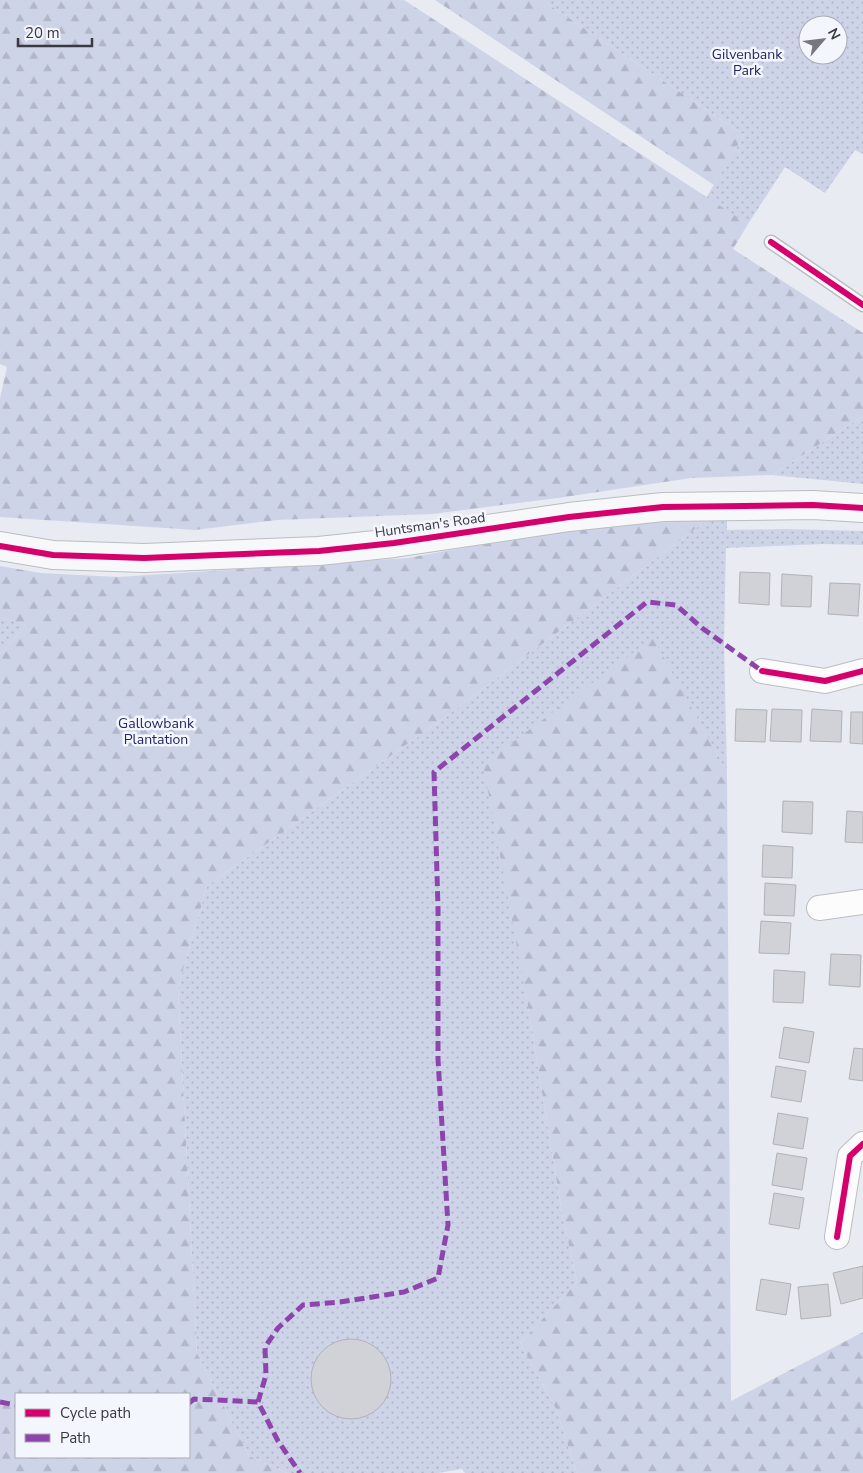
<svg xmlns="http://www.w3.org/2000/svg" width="863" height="1473" font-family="'Nunito Sans',sans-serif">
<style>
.grass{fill:url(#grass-dots);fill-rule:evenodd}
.forest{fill:url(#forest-firs);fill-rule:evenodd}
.building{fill:#d0d2d8;stroke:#b0b2b7}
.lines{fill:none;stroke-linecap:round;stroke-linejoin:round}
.lane-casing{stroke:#bbbdc2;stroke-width:15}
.street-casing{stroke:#bbbdc2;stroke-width:26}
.secondary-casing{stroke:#bbbdc2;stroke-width:30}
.lane{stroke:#fcfcfd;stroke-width:12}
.street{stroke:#fcfcfd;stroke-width:24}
.secondary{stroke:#f7f8fa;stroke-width:28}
.quiet{stroke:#8e44ad;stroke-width:5;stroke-dasharray:10 5;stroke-linecap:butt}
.cycleway-casing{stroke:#f4f6fe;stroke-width:9}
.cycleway{stroke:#d6006c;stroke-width:6}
.labels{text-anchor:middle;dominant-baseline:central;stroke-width:5;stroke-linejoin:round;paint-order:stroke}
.park-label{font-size:14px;fill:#212762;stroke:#f4f6fe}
.street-label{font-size:14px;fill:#393a3f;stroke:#f4f6fe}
</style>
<defs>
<pattern id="grass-dots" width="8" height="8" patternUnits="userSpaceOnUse" patternTransform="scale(1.25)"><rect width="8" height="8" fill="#ced4e8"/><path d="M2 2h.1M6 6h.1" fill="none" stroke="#b2b7c8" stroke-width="1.8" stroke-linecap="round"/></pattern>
<pattern id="forest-firs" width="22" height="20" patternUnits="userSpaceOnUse" patternTransform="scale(1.25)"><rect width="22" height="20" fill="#ced4e8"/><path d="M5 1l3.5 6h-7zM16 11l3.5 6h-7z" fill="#b2b7c8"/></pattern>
</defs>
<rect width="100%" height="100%" fill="#e8ebf2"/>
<g class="grass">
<path d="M542,0H863V154L855,150L825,193L785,167L748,224L706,198L744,135ZM808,25H838V55H808Z"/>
<polygon points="863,416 863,484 772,475"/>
<polygon points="727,505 727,530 786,529 863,531 863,545 823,544 726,548 724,643 727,772 652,638 526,995 562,1213 577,1282 520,1343 556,1409 577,1473 465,1473 462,1469 438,1473 287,1473 249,1456 197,1353 178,988 207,886 444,718"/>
<polygon points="0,617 26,625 0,654"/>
</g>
<g class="forest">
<polygon points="0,0 404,0 748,224 733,249 863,333 863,416 772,475 691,478 558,498 432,514 277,520 195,530 0,517 0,398 7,367 0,364"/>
<polygon points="435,0 542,0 744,135 714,185"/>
<path d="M727,505L444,718L207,886L178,988L197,1353L249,1456L287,1473H0V654L26,625L0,617V566L41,573L118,577L408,558L569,528ZM16,1394H189V1457H16Z"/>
<polygon points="653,638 727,772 731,1401 863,1332 863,1473 577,1473 556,1409 520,1343 577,1282 562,1213 526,995 483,764"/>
</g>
<g class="building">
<polygon points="740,572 770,573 769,605 739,603"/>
<polygon points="782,574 812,576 811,607 781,606"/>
<polygon points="830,583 860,584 858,616 828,614"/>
<polygon points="736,709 767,710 765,742 735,741"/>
<polygon points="772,709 802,710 801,742 770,741"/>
<polygon points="812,709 842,711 841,742 810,741"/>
<polygon points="851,712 863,712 863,744 850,743"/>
<polygon points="783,801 813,802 812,834 782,832"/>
<polygon points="847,811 863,812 863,843 845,842"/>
<polygon points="763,845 793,847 792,878 762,877"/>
<polygon points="765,883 796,885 794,916 764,915"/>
<polygon points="761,921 791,923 789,954 759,953"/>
<polygon points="831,954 861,955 860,987 829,985"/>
<polygon points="774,970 805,972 803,1003 773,1002"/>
<polygon points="784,1027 814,1032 809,1063 779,1058"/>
<polygon points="854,1048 863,1049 863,1081 849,1079"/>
<polygon points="776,1066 806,1071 801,1102 771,1097"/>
<polygon points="778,1113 808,1118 803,1149 773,1144"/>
<polygon points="777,1153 807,1158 802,1190 772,1185"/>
<polygon points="774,1193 804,1198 799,1229 769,1224"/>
<polygon points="863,1266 863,1298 841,1304 833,1273"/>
<polygon points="761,1279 791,1284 786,1315 756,1310"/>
<polygon points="828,1284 831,1316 801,1319 798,1287"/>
<circle cx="351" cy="1379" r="40"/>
</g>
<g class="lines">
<g class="lane-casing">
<polyline id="lane" points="771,242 863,305"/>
</g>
<g class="street-casing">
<g id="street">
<polyline points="762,671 825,681 863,671"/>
<polyline points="819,908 863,902"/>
<polyline points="837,1237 850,1156 863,1144"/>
</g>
</g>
<g class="secondary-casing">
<polyline id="secondary" points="0,546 53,555 144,558 319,551 394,543 569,517 663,507 813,505 863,508"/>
</g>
<use href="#lane" class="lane"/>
<use href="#street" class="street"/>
<use href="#secondary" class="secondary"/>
<g class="quiet">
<polyline points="0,1402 16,1405"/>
<polyline points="258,1402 266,1375 265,1347 278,1328 303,1305 340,1302 404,1292 438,1278 448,1225 438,1059 438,908 434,772 647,602 676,605 702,628 762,671"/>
<polyline points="189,1403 194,1399 258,1402 278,1441 300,1473"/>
</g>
<g class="cycleway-casing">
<g id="cycleway">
<polyline points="771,242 863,305"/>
<polyline points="0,546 53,555 144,558 319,551 394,543 569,517 663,507 813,505 863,508"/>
<polyline points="762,671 825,681 863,671"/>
<polyline points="837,1237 850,1156 863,1144"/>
</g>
</g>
<use href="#cycleway" class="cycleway"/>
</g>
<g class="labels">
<g class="park-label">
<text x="747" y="54">Gilvenbank<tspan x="747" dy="16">Park</tspan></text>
<text x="156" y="723">Gallowbank<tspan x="156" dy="16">Plantation</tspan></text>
</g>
<g class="street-label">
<text transform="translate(430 525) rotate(-8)">Huntsman's Road</text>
</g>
</g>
<rect x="15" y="1393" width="175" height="65" fill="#f4f6fe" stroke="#a9abb2"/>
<rect x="25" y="1409" width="25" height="8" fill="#d6006c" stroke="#a9abb2"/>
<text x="60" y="1418" font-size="15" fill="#393a3f">Cycle path</text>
<rect x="25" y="1434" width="25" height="8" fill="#8e44ad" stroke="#a9abb2"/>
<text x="60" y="1443" font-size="15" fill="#393a3f">Path</text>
<g transform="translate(823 40) rotate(62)"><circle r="24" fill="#f4f6fe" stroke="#a9abb2"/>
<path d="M0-4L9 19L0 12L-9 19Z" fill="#76787e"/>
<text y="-8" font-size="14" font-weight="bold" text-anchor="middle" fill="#393a3f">N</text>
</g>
<path d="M18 38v8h74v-8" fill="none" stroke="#393a3f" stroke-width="2.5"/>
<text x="25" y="38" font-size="15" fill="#393a3f" stroke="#f4f6fe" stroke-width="4" paint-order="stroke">20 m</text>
</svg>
